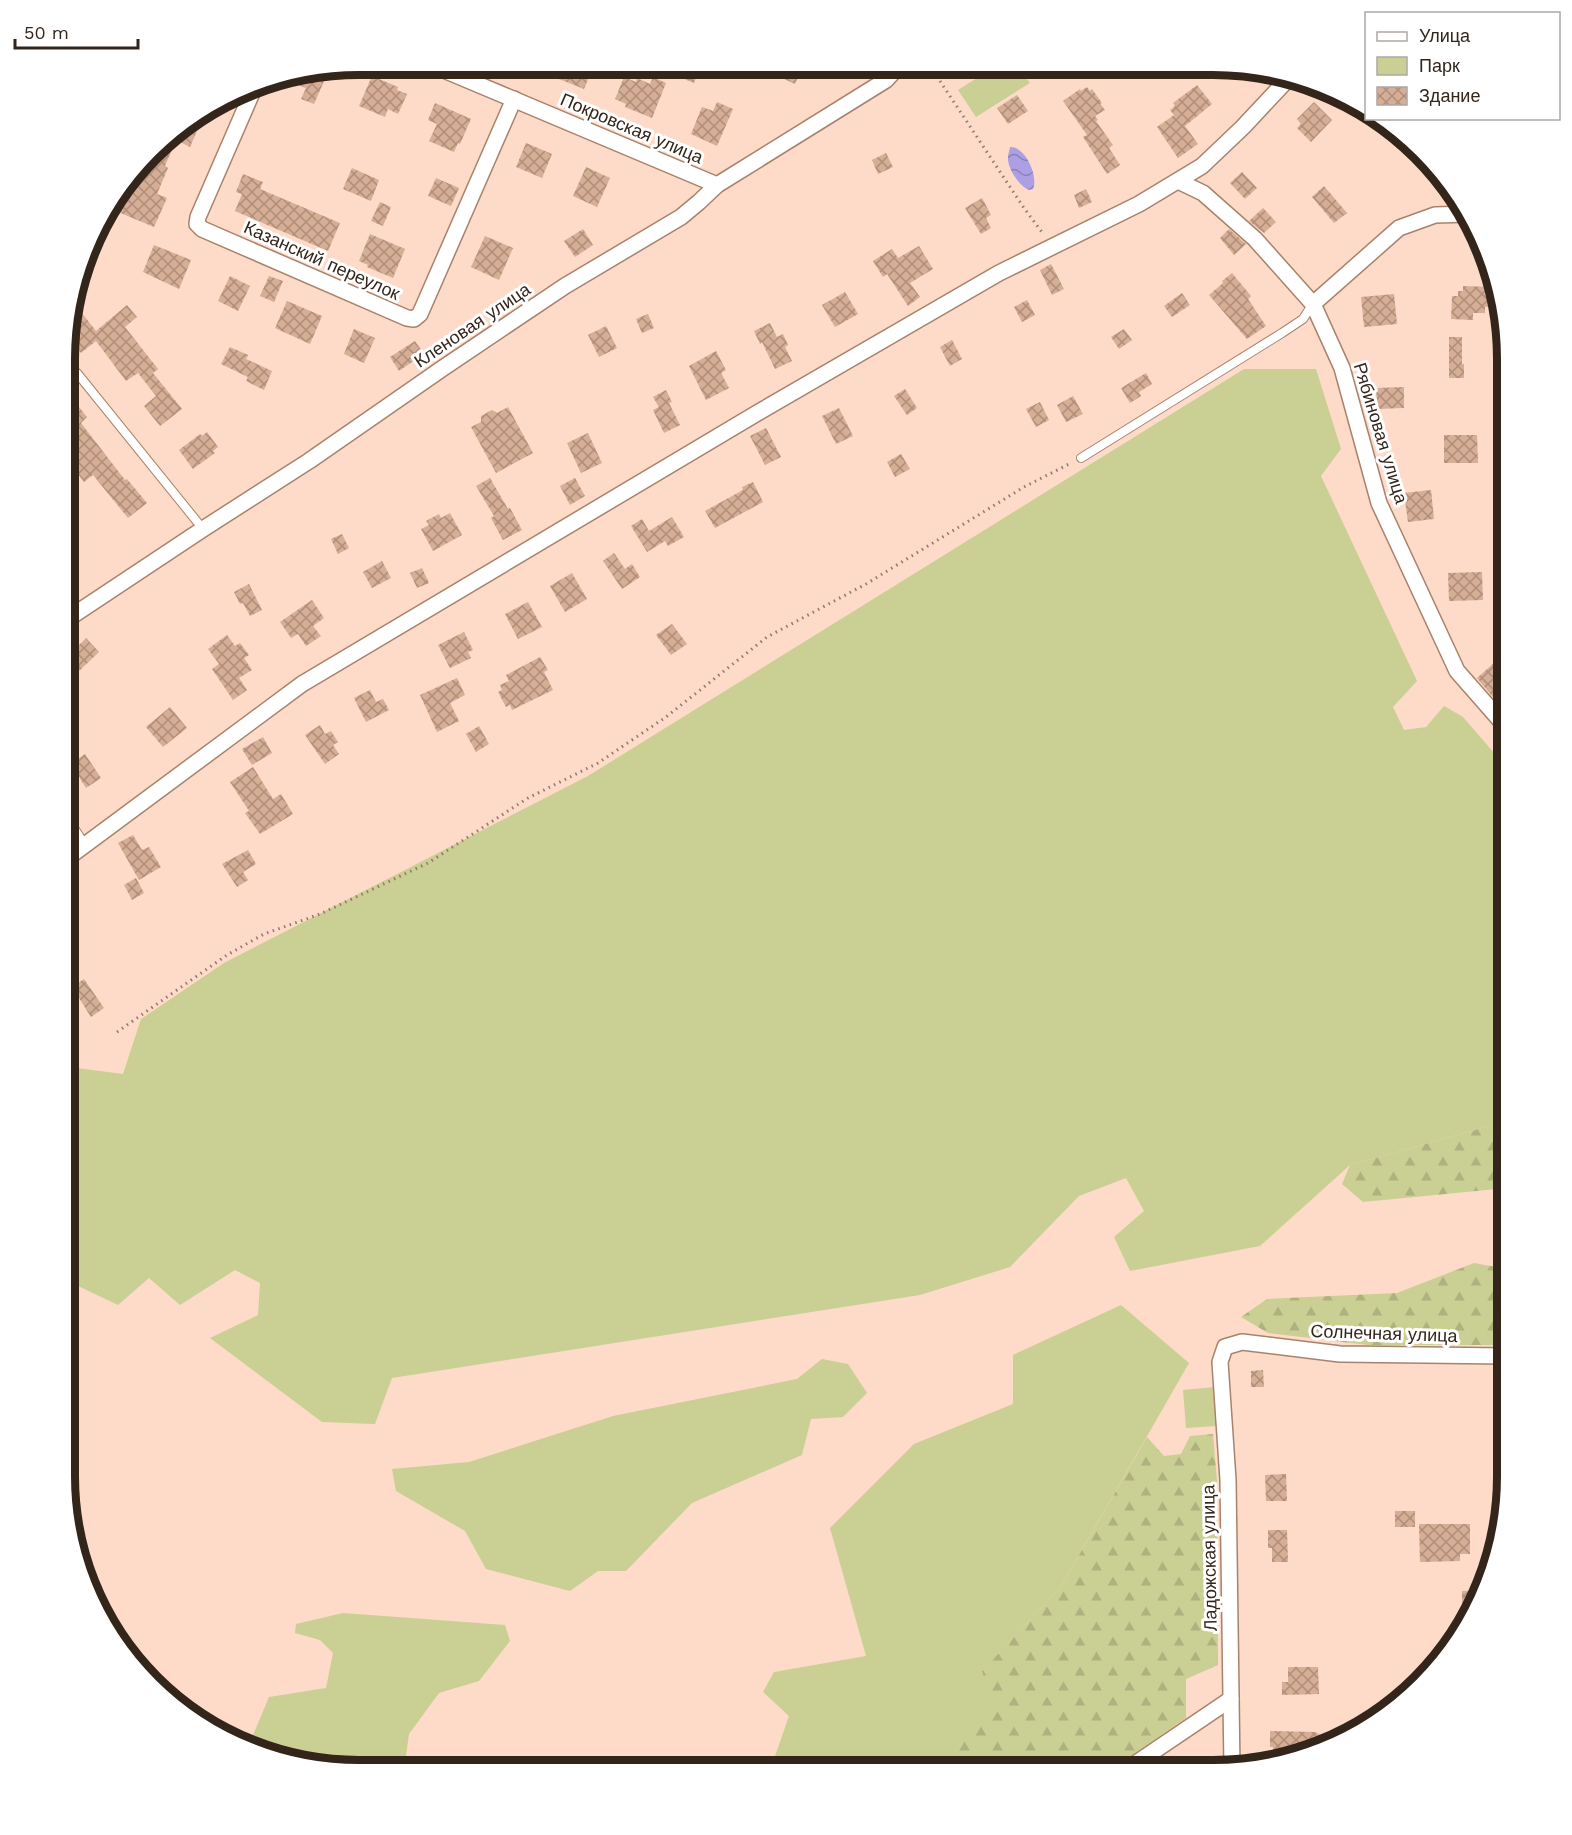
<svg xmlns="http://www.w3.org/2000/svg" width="1572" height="1835" font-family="'Work Sans',sans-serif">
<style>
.green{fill:#cacf93}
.forest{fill:url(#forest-firs)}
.water{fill:url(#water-waves)}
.building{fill:url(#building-cross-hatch)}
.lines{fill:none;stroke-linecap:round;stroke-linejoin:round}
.lane-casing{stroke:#a8826b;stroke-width:10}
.street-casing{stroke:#a8826b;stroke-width:18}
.path{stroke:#91796b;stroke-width:3;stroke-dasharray:1.5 4.5;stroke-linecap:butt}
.lane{stroke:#fff;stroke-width:8}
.street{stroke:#fff;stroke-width:15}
.labels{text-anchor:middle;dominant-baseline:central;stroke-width:6;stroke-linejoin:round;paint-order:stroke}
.street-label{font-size:18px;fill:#34251b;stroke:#fff}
.rim{fill:none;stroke:#34251b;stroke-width:8}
</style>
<defs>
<pattern id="forest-firs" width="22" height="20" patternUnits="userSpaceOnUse" patternTransform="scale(1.5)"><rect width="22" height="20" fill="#cacf93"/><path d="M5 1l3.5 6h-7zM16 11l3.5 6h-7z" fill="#aeb27e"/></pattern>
<pattern id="water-waves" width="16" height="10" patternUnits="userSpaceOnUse" patternTransform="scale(1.5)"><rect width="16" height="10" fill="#ac9fe4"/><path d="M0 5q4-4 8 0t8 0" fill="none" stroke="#8d81b8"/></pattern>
<pattern id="building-cross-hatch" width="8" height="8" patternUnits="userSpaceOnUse" patternTransform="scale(1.5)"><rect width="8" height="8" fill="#d6ae96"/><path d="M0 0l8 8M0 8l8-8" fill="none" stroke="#ae8d7a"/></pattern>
</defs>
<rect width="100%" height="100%" fill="#fddbc8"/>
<g class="green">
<polygon points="996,66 1017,66 1030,83 976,117 958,90"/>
<polygon points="1244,369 1316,369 1341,449 1321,476 1417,681 1393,707 1404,730 1426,727 1444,706 1463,717 1495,754 1507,763 1507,1121 1350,1165 1260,1246 1130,1271 1114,1237 1144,1211 1126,1178 1079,1196 1010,1267 920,1295 392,1378 375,1424 322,1422 210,1338 258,1315 260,1283 235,1270 180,1305 149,1278 118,1305 78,1286 65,1266 65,1069 69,1067 123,1074 141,1019 224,963 588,776"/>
<polygon points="1121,1305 1189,1363 1060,1588 982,1671 993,1712 937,1770 766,1770 774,1759 789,1716 763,1692 774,1672 866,1656 830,1528 914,1444 1013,1404 1013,1355"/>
<polygon points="822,1359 848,1364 867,1393 843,1417 811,1419 802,1455 692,1503 626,1571 598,1571 570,1591 486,1569 465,1531 396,1491 392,1469 469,1462 613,1416 797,1379"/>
<polygon points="1214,1387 1217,1426 1186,1428 1183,1390"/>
<polygon points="343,1613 505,1625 510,1641 479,1681 439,1693 409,1734 404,1770 340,1770 265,1755 248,1747 269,1697 326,1688 333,1653 320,1640 295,1633 296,1624"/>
</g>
<g class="forest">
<polygon points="1507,1121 1507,1188 1363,1202 1342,1184 1350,1165"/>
<polygon points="1474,1263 1507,1269 1507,1345 1368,1345 1268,1333 1241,1317 1267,1299 1397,1293"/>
<polygon points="1213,1434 1217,1481 1218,1665 1186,1679 1186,1718 1110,1770 937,1770 992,1712 982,1671 1060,1588 1147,1437 1164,1456 1181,1454 1190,1436"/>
</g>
<path class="water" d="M1010,147C1025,146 1039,176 1033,189L1029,190C1019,186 1007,168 1008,157C1008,155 1010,148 1010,147Z"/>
<g class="building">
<polygon points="565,65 594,65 584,89 559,79"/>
<polygon points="682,65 701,65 694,83 677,76"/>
<polygon points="787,66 803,66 795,84 782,78"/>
<polygon points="329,70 314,104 301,99 306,88 281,78"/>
<polygon points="372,76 398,87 397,90 407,94 398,114 388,109 385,117 359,106"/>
<polygon points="624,77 636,82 637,78 650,84 653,77 666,83 652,118 625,107 626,104 615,99"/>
<polygon points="1197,85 1212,104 1185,126 1198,144 1178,158 1157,127 1174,115 1170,110 1175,106 1173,103"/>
<polygon points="1087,87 1090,91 1092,89 1102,103 1100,104 1105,110 1095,116 1098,120 1096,121 1113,145 1109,148 1120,165 1107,174 1083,137 1087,135 1063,101 1080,89 1081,91"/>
<polygon points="1017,95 1028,111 1008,124 997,108"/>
<polygon points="717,102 733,109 717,146 691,134 702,107 713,111"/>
<polygon points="1314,102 1332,120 1311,142 1297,128 1301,124 1297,119"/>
<polygon points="435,103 471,119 460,144 458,143 454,152 429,141 437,124 428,120"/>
<polygon points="204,115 190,147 176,140 165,166 168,168 157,194 167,198 154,227 118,212 131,179 165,137"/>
<polygon points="526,143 552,154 542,178 516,167"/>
<polygon points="886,153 893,167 878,174 872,160"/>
<polygon points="586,167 610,178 597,207 573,196"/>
<polygon points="352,168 379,180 371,201 343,189"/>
<polygon points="1242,172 1257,188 1245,199 1230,183"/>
<polygon points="243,174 263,182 260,189 340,223 328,251 235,211 242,194 236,192"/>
<polygon points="436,178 459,188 451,206 428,196"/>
<polygon points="1324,186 1347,213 1334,223 1312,197"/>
<polygon points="1086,189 1092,202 1079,208 1074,195"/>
<polygon points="982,198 991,215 986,218 991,228 981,234 965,208"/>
<polygon points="380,202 391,207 383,226 371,221"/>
<polygon points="1263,208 1276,222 1264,233 1249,221"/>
<polygon points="583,229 593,245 575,257 564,241"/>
<polygon points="1229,229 1246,244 1234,255 1220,238"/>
<polygon points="370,234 405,249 393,278 367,267 368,265 359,261"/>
<polygon points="485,236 513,248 499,280 471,267"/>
<polygon points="154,245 191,260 179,289 143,272"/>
<polygon points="919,246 933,269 910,283 920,297 908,306 887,274 883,277 873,261 892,249 898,258"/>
<polygon points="1051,264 1064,289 1052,295 1040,270"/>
<polygon points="1232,273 1251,296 1248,299 1266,326 1247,339 1209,295 1223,283 1222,281"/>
<polygon points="230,276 250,286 238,311 218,301"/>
<polygon points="269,276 283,281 274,302 260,296"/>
<polygon points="1463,286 1491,287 1491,307 1485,307 1485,313 1473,313 1473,320 1451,319 1452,296 1458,296 1458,291 1463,291"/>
<polygon points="845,292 858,314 835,327 822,305"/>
<polygon points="1182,293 1190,305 1172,317 1164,306"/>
<polygon points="1394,294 1397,324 1364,327 1361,297"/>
<polygon points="1027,300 1035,315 1022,322 1014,307"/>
<polygon points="287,301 322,316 310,344 275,328"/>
<polygon points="127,305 137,317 125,327 158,369 153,373 182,409 160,426 144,406 156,396 138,373 126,381 96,341 81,353 67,337 67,323 81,312 96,331"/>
<polygon points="648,314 654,328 642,333 636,319"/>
<polygon points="770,323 777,337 783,334 788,345 785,347 792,361 775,369 762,342 760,344 754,331"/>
<polygon points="606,326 617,348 599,357 588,335"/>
<polygon points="354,329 375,338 364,363 344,354"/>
<polygon points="1124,329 1132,340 1119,349 1111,337"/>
<polygon points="1449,337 1462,337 1462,364 1464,364 1464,378 1449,378"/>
<polygon points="952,340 962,359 950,366 940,347"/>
<polygon points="415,341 424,354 399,371 390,357"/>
<polygon points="230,347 248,355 246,359 272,371 264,390 246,381 248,377 221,364"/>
<polygon points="716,351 726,370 721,373 729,388 706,400 689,366"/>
<polygon points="1146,373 1152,384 1139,392 1141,396 1130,403 1121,388"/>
<polygon points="1404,387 1404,408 1377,409 1376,388"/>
<polygon points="905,389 917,408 907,415 894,396"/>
<polygon points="666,390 672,402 669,403 680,425 664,433 653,410 659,407 653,397"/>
<polygon points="67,392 87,417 81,423 125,480 127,479 147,503 128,518 93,475 84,482 67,460"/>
<polygon points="1073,396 1083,414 1066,422 1057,405"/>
<polygon points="1040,402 1049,420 1036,427 1026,409"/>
<polygon points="508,407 533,453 496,473 471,427 481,422 481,416 492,410 497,413"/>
<polygon points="839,408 853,436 836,444 822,416"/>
<polygon points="766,428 781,457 765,465 750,436"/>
<polygon points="207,432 218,447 213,451 215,453 193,469 179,450 200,434 202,436"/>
<polygon points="588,433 602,463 581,473 567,443"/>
<polygon points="1444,435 1477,435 1478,463 1444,463"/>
<polygon points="901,454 910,469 895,477 887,462"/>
<polygon points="490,478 508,509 510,508 522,530 503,540 491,518 494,516 476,486"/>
<polygon points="575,478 585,496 570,505 560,486"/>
<polygon points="753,482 763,502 715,528 705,511 743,490 742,487"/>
<polygon points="1431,490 1434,519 1408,522 1404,493"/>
<polygon points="450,513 462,535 433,551 421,529 429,525 426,521 439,514 441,518"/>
<polygon points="672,517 684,537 668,546 665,541 647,552 631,526 642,519 649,531"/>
<polygon points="342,534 349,548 338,554 331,539"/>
<polygon points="614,553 625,569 632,564 640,577 622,589 603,561"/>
<polygon points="382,561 391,578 372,588 363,572"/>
<polygon points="422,568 429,583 417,588 410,573"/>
<polygon points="1482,572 1483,600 1449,601 1448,573"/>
<polygon points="572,573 587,599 565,612 550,586"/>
<polygon points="249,584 262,610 250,616 243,603 240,604 234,592"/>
<polygon points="312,600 324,618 313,626 321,636 306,646 298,634 291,638 280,622"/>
<polygon points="528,602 542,627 518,639 505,614"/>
<polygon points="672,624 687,644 671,655 656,635"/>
<polygon points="464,632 473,650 468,652 471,658 450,668 438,645"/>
<polygon points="227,635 235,646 240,643 249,655 244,658 252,670 239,678 247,690 233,700 212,669 219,664 208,649"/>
<polygon points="86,638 99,652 78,672 66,659 66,640 75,649"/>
<polygon points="540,657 548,670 544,672 553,690 512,710 510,705 506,707 498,692 502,690 500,685 509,681 506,675"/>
<polygon points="1495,662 1507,676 1507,714 1477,678"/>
<polygon points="457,678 465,695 450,703 459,721 437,732 420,695"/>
<polygon points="370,690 376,702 383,699 389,710 366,722 354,698"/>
<polygon points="170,707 187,728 163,747 146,727"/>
<polygon points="320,725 325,734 331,731 338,742 333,745 339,754 325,764 305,735"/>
<polygon points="479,726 489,744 476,752 466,734"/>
<polygon points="263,737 272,753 252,765 242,749"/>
<polygon points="85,754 101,778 86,788 71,764"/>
<polygon points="253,767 273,799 281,794 293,814 260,834 245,813 249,811 230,782"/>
<polygon points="133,835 142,850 149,847 161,867 139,880 118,843"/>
<polygon points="248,850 256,864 243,872 248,880 237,887 222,864"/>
<polygon points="136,878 144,893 132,900 124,885"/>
<polygon points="84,979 104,1008 91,1017 72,987"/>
<polygon points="1263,1370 1264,1387 1251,1387 1251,1371"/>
<polygon points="1286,1474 1287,1501 1266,1501 1265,1475"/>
<rect x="1395" y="1511" width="20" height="16"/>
<polygon points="1419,1524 1470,1524 1470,1554 1460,1554 1460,1561 1420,1562"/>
<polygon points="1268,1530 1287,1530 1288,1562 1272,1562 1272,1548 1268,1548"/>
<polygon points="1483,1590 1468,1623 1462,1630 1462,1591"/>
<polygon points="1288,1667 1318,1667 1319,1694 1282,1695 1282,1682 1288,1682"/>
<polygon points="1270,1731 1315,1732 1323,1736 1323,1748 1307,1755 1273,1762 1273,1747 1270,1747"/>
</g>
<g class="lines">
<g class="lane-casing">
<g id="lane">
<polyline points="77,373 203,529"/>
<polyline points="1081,458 1282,333 1303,319 1312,305"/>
<polyline points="66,798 72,825 85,845"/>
</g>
</g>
<g class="street-casing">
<g id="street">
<polyline points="432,65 717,185"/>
<polyline points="255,86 198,217 197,224 202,229 407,318 414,319 420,314 514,99"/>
<polyline points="1178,181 1203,193 1255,239 1313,304 1342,368 1379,503 1457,671 1507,728"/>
<polyline points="1313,304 1399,228 1435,215 1469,214"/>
<polyline points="66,620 203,529 309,461 443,368 565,286 681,217 699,202 717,185 886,80 899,66"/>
<polyline points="66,859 302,684 759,412 999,273 1139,204 1202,166 1243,127 1287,80"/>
<polyline points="1126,1770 1231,1699"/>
<polyline points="1232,1770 1228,1480 1220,1362 1225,1347 1242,1342 1340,1354 1507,1356"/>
</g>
</g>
<g class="path">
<polyline points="930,66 1024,208 1044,235"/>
<polyline points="117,1032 227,955 264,934 320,914 428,863 528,798 598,763 666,717 767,637 866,584 1024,487 1071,463"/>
</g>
<use href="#lane" class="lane"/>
<use href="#street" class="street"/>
</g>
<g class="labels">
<g class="street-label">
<text transform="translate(632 128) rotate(23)">Покровская улица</text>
<text transform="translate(322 260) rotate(24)">Казанский переулок</text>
<text transform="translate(472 325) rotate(-34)">Кленовая улица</text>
<text transform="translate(1381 433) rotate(73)">Рябиновая улица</text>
<text transform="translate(1384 1333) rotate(2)">Солнечная улица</text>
<text transform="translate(1209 1558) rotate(-91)">Ладожская улица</text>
</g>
</g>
<path d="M0 0H1572V1835H0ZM359 75H1213A284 284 0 0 1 1497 359V1476A284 284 0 0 1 1213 1760H359A284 284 0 0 1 75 1476V359A284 284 0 0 1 359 75Z" fill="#fff" fill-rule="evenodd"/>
<path class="rim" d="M359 75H1213A284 284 0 0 1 1497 359V1476A284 284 0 0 1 1213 1760H359A284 284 0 0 1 75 1476V359A284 284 0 0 1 359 75Z"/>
<rect x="1365" y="12" width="195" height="108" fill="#ffffff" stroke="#aea8a4" stroke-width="1.5"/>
<rect x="1377" y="32" width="30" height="9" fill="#ffffff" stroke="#aea8a4" stroke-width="1.5"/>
<text x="1419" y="42" font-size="18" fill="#34251b">Улица</text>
<rect x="1377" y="57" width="30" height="18" fill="#cacf93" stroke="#aea8a4" stroke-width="1.5"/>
<text x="1419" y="72" font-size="18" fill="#34251b">Парк</text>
<rect x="1377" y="87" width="30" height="18" fill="url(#building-cross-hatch)" stroke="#aea8a4" stroke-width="1.5"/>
<text x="1419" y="102" font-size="18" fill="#34251b">Здание</text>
<path d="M15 39v9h123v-9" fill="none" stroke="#34251b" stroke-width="3"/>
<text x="24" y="39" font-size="18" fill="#34251b" stroke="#ffffff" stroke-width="4.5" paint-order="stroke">50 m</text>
</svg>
